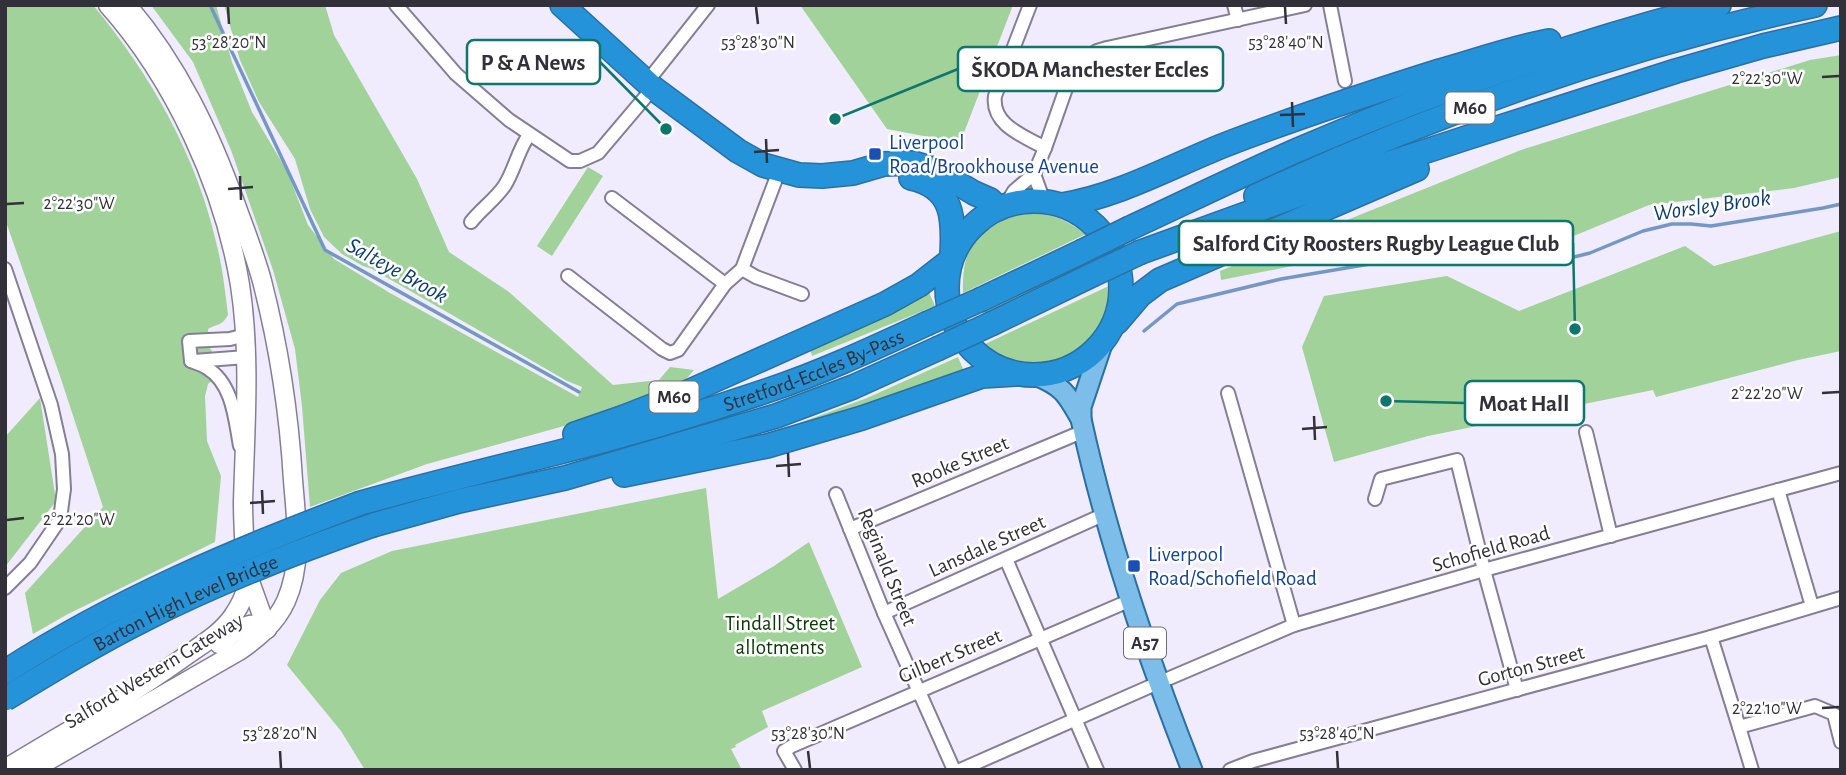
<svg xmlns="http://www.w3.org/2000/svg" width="1846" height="775" font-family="'Alegreya Sans',sans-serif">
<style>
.green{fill:#a0d299}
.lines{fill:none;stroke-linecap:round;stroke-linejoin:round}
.stream{stroke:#7498c3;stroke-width:3.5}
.street-casing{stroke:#857f94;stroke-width:16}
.secondary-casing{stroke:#857f94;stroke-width:21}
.primary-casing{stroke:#2a70a1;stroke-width:23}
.highway-casing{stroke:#2a70a1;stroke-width:26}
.street{stroke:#fff;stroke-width:12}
.secondary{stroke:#fff;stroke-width:18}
.primary{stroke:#7cbee9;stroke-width:19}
.highway{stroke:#2593da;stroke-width:23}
.highway-bridge-casing{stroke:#2a70a1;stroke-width:26;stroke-linecap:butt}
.highway-bridge{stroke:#2593da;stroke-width:23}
.ticks{fill:none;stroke:#323038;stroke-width:2.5}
.transit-dot{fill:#1a4fb4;stroke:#fff;stroke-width:2.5}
.labels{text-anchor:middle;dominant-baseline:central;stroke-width:5;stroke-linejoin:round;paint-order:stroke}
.shield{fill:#fff;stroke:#706e74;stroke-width:2}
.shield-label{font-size:19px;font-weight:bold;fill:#323038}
.transit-label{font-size:21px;fill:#164399;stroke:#fff;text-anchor:start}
.street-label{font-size:21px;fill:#323038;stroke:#fff}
.park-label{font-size:21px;fill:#0a3906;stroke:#fff}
.water-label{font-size:23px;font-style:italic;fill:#0e3d6a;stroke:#fff}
.ticks-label{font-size:18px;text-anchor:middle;fill:#323038;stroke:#fff;stroke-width:5;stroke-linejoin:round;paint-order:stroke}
.leader{fill:none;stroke:#0f766e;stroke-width:2.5}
.callout-dot{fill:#0f766e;stroke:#fff;stroke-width:2.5}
.callout{fill:#fff;stroke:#0f766e;stroke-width:2.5}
.callout-label{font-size:23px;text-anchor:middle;font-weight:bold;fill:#323038}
</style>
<rect width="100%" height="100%" fill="#f0ebfd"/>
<g class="green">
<path d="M5,5H93C151,75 197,156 217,246C223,269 225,292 228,315C221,327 218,323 208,329L209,347C217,356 212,364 220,373L208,384L205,396L207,441L221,476L215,542L66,615L33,634L25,593L103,507L60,376L5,219Z"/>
<polygon points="151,5 216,5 232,62 252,112 287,171 308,225 334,259 390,293 578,397 582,387 567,381 372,269 363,266 342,254 324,237 310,209 295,159 259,102 240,60 224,5 325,5 334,35 417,179 449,252 509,292 613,385 659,380 670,367 694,370 681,385 593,418 427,464 310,507 302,406 295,349 273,270 231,150 193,62"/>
<polygon points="800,5 1013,5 960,143 887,129"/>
<polygon points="1841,55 1841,177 1794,188 1649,205 1559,242 1451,235 1221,280 1220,271 1521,150 1810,60"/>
<polygon points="588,167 603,176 552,256 537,246"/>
<path d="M1020,211C1048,212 1063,218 1086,234L963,293C961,249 977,223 1020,211Z"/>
<polygon points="1841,231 1841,351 1798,360 1656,397 1653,390 1428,436 1334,462 1302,347 1324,296 1447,276 1519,311 1685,246 1714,266"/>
<polygon points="1085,263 1087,268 984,317 982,312"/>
<path d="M1111,285C1111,364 1044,398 983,345Z"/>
<polygon points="927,288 935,306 812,356 809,346"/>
<polygon points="958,357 966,376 797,433 794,425 867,398"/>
<polygon points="40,398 56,501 5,567 5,437"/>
<polygon points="706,488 718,599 774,566 809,542 862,667 762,711 768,727 735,745 736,747 731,749 742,770 365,770 341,731 287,665 320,600 341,573 392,551"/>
</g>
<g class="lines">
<g class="stream">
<polyline points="210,5 325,250 579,392"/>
<polyline points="1144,331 1177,304 1281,279 1429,254 1529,263 1558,261 1590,253 1643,231 1672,224 1691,224 1711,226 1823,208 1841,204"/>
</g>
<g class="street-casing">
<g id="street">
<polyline points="396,5 456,74 509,120 570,161 580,161 598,153 653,88"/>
<path d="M1030,5L995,96C991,125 1024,136 1045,148"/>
<polyline points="1234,5 1238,20"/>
<polyline points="1330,5 1345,81"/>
<polyline points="647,82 708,5"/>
<polyline points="1034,174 1042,196 1047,202"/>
<polyline points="612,198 725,284"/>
<polyline points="1005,206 1014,191 1034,174 1045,148 1070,77 1079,63 1097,51 1107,48 1305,5"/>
<path d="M471,222C481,209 496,199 505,185C515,169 518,150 529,135"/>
<polyline points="5,269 51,405 62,454 64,489 60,519 30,563 5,588"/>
<polyline points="742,269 756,277 802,294"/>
<polyline points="568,276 662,349 670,353 678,350 725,284 742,269 779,171"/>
<path d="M191,361C196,363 203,365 207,368C233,384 235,419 240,446"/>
<polyline points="191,361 189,341 230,339 245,335"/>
<polyline points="194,361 246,357"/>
<polyline points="1228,393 1294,625"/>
<polyline points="1586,432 1611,536"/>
<polyline points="1778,490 1812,606"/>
<polyline points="836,494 884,613 954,770"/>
<polyline points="1375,499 1381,479 1457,460 1484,570 1517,690"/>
<polyline points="850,529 1084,431"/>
<polyline points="1006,559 1097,770"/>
<polyline points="884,613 1105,514"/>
<polyline points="1711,637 1739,727 1815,706 1834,714 1841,742"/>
<polyline points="1739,727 1752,770"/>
<polyline points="795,770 784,751 792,746 1131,600"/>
<polyline points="960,770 1158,683 1294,625 1484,570 1841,473"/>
<polyline points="1230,770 1253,761 1711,637 1841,598"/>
</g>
</g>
<g class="secondary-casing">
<g id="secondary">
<polyline points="248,576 267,629"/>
<path d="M219,644C233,634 250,616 267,629"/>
<path d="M5,769C64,733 124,700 180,660C199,646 220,635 233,616C239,607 245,597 246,587C247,577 245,565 245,555C244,537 243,520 243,502C245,430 251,356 240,285C224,187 174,79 108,5"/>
<path d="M32,770L239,651C258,638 276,623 286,601C303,563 296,520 293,480C289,413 279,347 262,281C255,255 245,230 236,205C210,132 178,65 127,5"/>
</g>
</g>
<g class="primary-casing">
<g id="primary">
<path d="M1103,341L1081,407V419C1107,539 1147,656 1192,770"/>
<path d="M1035,375C1063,386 1067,394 1081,419"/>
</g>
</g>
<g class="highway-casing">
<g id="highway">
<polyline points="562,5 653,88 738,151 763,165 799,175 822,176 853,173 884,164 913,163 936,170 974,193 990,200 998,208"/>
<path d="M911,178C954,187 954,219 952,255"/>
<path d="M1256,196C1434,113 1623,47 1815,5"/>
<circle cx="1034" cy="288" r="87"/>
<path d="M1062,205C1118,196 1170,167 1222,146C1294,118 1367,94 1440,71C1476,61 1512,48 1549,41"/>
<path d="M1130,228C1186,202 1241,175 1298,150C1434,91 1576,42 1719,5"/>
<polyline points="1141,252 1362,172 1466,138 1676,71 1763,46 1841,28"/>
<polyline points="982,299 1081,252"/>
<polyline points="1117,322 1140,295 1160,280 1417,169"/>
<polyline points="993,323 1092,275"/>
<polyline points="575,434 624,417 688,392 885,304 919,285 951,260"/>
<polyline points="624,475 767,446 862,418 982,376 1015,374"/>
<path id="s1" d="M361,503C426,485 491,469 556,453C628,435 699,414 769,390C823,372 874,348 926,324"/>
<polyline points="373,525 459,501 565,478 776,416 853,387 937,349"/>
</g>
</g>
<use href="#street" class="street"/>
<use href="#secondary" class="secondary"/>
<use href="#primary" class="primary"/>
<use href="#highway" class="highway"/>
<g class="highway-bridge-casing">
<g id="highway-bridge">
<polyline points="1081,252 1130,228"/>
<polyline points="1092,275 1141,252"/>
<polyline points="926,324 982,299"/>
<polyline points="937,349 993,323"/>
<path d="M5,672C116,600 238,549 361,503"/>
<path id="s2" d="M5,699C51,671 97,643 145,619C218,582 295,552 373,525"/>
</g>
</g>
<use href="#highway-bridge" class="highway-bridge"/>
</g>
<path class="ticks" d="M228,7L229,24M756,7L758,24M1285,7L1286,24M1822,77L1839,76M1292,102L1293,127M1280,115L1305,114M766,139L767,163M754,152L779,150M240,176L241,200M228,189L253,187M7,204L24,203M1822,393L1839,392M1314,416L1315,440M1302,429L1327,427M788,453L789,477M776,466L801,464M262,490L263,514M250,503L275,501M7,520L24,518M1822,708L1839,707M280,751L281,768M808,751L810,768M1337,751L1338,768"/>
<g class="transit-dot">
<rect x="868" y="147" width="14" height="14" rx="3.5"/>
<rect x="1127" y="559" width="14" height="14" rx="3.5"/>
</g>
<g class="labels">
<g class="shield">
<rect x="1445.5" y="92.5" width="49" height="31" rx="5"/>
<rect x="649.5" y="381.5" width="49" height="31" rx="5"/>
<rect x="1124" y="627.5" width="42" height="31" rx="5"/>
</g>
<g class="shield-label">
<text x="1470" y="108">M60</text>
<text x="674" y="397">M60</text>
<text x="1145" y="643">A57</text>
</g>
<g class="transit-label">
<text x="889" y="142">Liverpool<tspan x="889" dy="24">Road/Brookhouse Avenue</tspan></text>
<text x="1148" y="554">Liverpool<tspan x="1148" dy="24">Road/Schofield Road</tspan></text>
</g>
<g class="street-label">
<text stroke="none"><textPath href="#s1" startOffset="472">Stretford-Eccles By-Pass</textPath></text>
<text transform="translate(960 462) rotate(-23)">Rooke Street</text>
<text transform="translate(987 546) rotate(-24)">Lansdale Street</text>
<text transform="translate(1491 549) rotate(-16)">Schofield Road</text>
<text transform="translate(887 567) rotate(68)">Reginald Street</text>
<text stroke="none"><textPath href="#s2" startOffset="205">Barton High Level Bridge</textPath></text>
<text transform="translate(950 656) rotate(-23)">Gilbert Street</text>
<text transform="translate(1531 666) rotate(-15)">Gorton Street</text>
<text transform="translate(154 671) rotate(-31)">Salford Western Gateway</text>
</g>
<g class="park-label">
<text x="780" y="623">Tindall Street<tspan x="780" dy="24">allotments</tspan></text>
</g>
<g class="water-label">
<text transform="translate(1712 206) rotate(-8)">Worsley Brook</text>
<text transform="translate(397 271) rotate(29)">Salteye Brook</text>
</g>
</g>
<g class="ticks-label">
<text x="229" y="48">53°28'20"N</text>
<text x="758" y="48">53°28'30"N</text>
<text x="1286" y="48">53°28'40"N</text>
<text x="1767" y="84">2°22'30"W</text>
<text x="79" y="209">2°22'30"W</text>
<text x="1767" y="399">2°22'20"W</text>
<text x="79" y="525">2°22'20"W</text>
<text x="1767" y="714">2°22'10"W</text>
<text x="280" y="739">53°28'20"N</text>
<text x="808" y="739">53°28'30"N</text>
<text x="1337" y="739">53°28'40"N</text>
</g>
<path class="leader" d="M666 129L600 62M835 119L958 69M1575 329L1573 243M1386 401L1465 403"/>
<g class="callout-dot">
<circle cx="666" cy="129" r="7"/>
<circle cx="835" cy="119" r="7"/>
<circle cx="1575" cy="329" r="7"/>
<circle cx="1386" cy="401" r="7"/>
</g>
<g class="callout">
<rect x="467" y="40" width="133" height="44" rx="7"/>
<rect x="958" y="47" width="265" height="44" rx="7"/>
<rect x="1179" y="221" width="394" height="44" rx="7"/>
<rect x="1465" y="381" width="119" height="44" rx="7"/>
</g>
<g class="callout-label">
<text x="533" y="70">P &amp; A News</text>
<text x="1090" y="77">ŠKODA Manchester Eccles</text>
<text x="1376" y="251">Salford City Roosters Rugby League Club</text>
<text x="1524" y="411">Moat Hall</text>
</g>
<rect width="1846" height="775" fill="none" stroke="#323038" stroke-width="14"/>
</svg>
